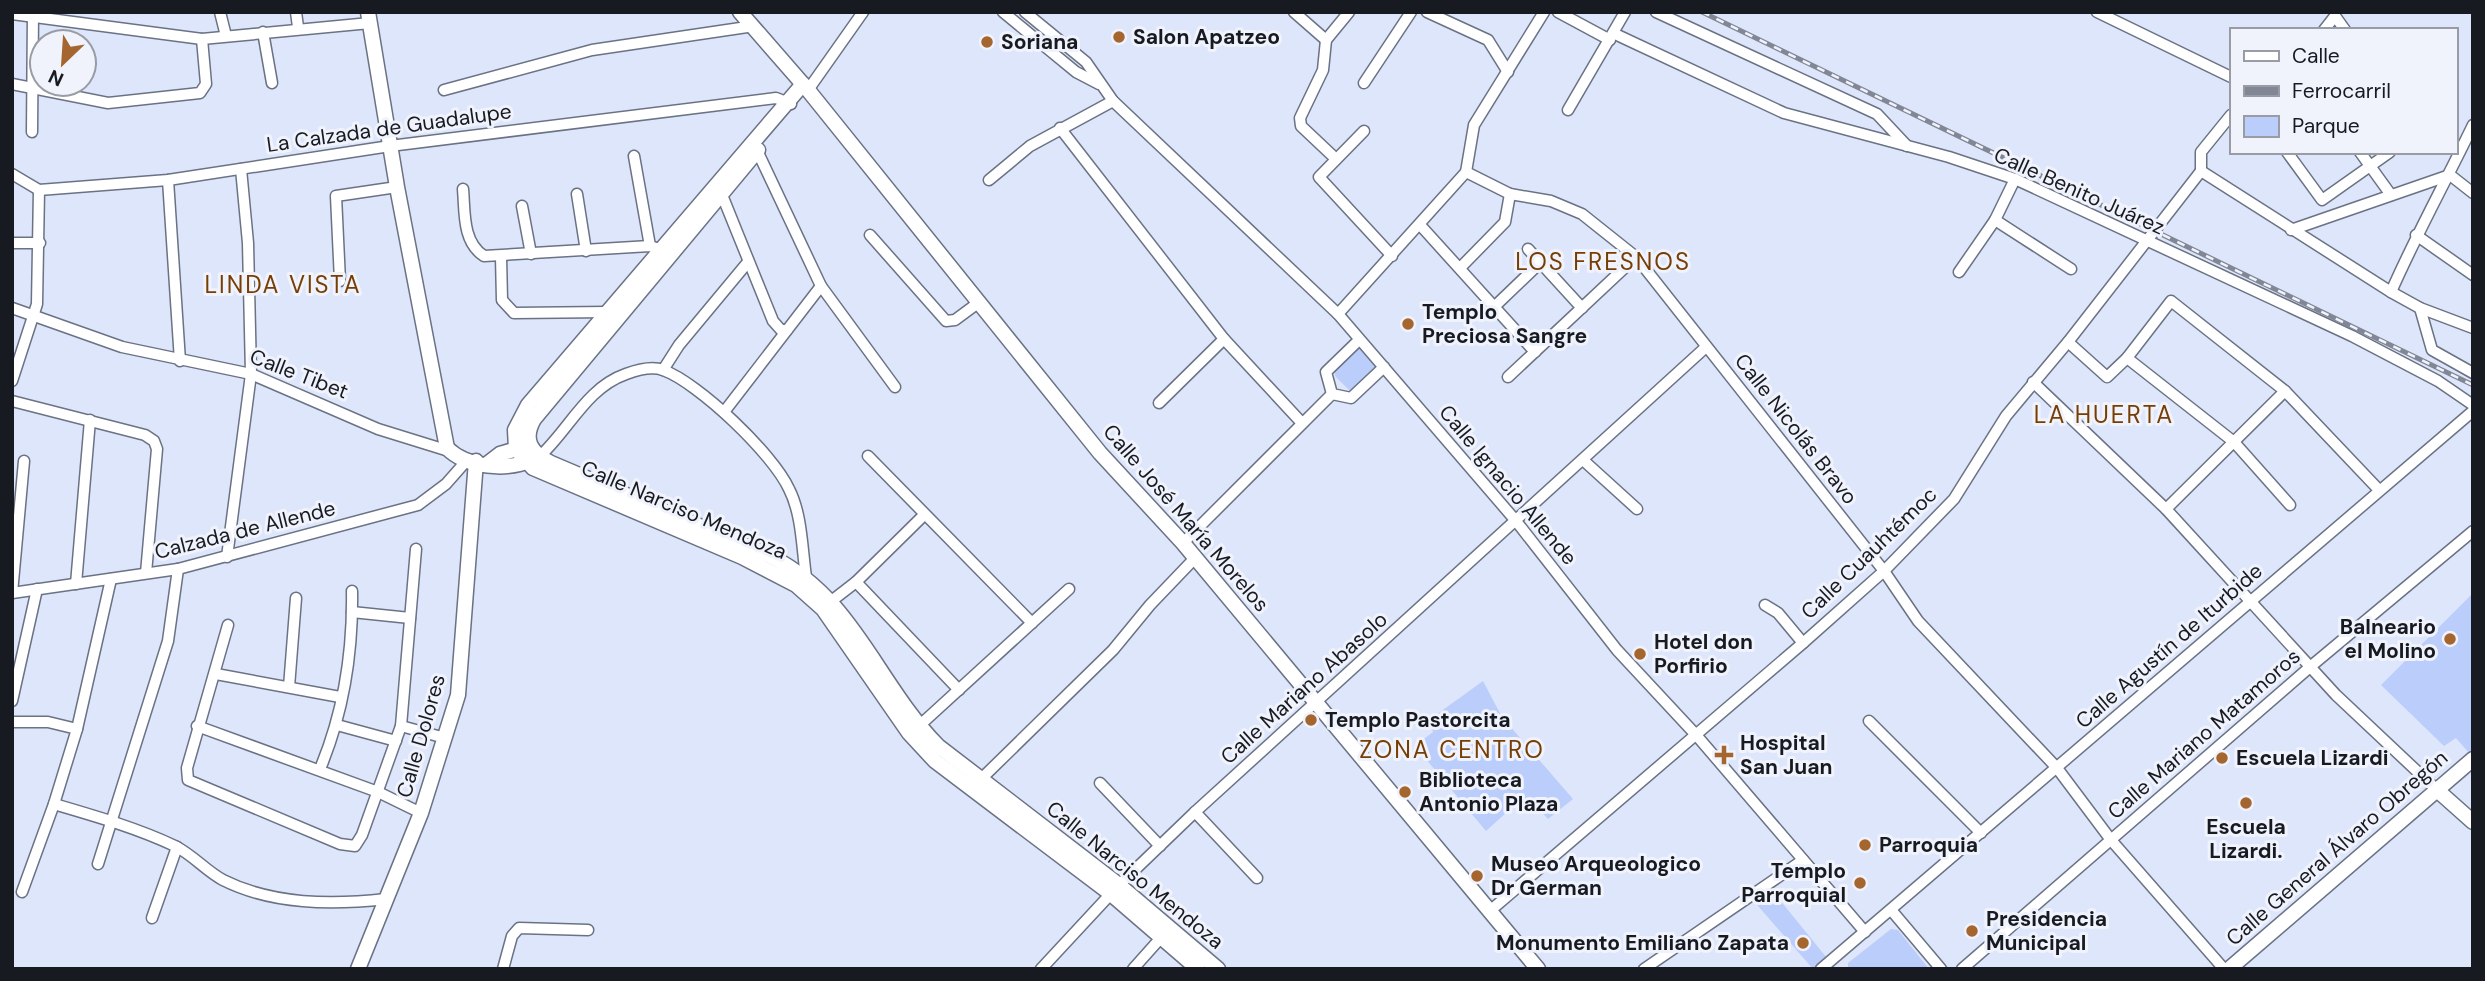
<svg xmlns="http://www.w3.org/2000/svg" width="2485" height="981" font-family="'DM Sans',sans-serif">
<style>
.green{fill:#bbcdfb}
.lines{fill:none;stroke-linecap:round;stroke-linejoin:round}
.street-casing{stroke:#6a7284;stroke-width:13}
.secondary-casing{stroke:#6a7284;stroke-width:17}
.street{stroke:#fff;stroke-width:10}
.secondary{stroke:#fff;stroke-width:14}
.rail-casing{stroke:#818795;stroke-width:5}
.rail{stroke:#f0f3fc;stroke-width:2.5;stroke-dasharray:8;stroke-linecap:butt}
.poi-dot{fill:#a5652f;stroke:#f0f3fc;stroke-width:2.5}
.labels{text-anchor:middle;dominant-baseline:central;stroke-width:6;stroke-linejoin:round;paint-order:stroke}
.poi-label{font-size:21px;font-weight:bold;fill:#171a21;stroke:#f0f3fc;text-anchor:start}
.street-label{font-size:21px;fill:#171a21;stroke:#f0f3fc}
.quarter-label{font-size:24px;letter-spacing:2px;fill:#763e04;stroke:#f0f3fc}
</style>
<rect width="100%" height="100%" fill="#dee6fb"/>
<g class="green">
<polygon points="1357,348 1363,349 1377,365 1356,390 1349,390 1335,376 1335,371"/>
<polygon points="2473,593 2473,751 2470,754 2456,738 2444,746 2381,685"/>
<polygon points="1483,681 1502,717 1573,799 1548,819 1539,809 1534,811 1519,801 1486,831 1415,746 1433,732 1429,720"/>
<polygon points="1770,888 1827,958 1813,969 1752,899"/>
<polygon points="1891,929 1898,930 1929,969 1848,969 1848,963"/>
</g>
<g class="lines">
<g class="street-casing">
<g id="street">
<polyline points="220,12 226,36"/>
<polyline points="296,12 298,27"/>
<polyline points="1003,12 1076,72 1099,84"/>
<polyline points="1025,12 1086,62 1113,101 1338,314 1516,521 1617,650 1697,736 1865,932"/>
<polyline points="1294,12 1326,40"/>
<polyline points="1427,12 1488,40 1508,72"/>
<polyline points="1558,12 1610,40"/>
<polyline points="1656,12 1877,114 1907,146"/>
<polyline points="2097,12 2231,77"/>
<polyline points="12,14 202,39 370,23"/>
<polyline points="2324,30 2335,16 2345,30"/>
<polyline points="263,32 272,83"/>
<polyline points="1615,34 1784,113 1949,157 2015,179 2352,336 2438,381 2473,405"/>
<polyline points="1364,83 1411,12"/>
<polyline points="12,84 108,103 200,93 206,84 202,39"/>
<polyline points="444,90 592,50 754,26"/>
<polyline points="808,90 863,12"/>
<polyline points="1568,110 1625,12"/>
<polyline points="1060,128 1224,339 1301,422"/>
<polyline points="1364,131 1319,177 1392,256"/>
<polyline points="32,132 33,12"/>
<polyline points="754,144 821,286 895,387"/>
<polyline points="2287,152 2322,200 2390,152"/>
<polyline points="2360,152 2391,195"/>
<polyline points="634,156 650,246"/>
<polyline points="1336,159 1301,126 1300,118 1323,70 1326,40 1349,12"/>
<polyline points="2201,171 2391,292 2420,308 2473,328"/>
<polyline points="2201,171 2201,152 2231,115"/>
<polyline points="1466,172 1510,194 1551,201 1582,214 1636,257 1884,571 1918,621 2057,768 2111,840 2224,969"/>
<polyline points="1466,172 1474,125 1544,12"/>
<polyline points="12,174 39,190 168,180 390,146 776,98 791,104"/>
<polyline points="2450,175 2473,193"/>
<polyline points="168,180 180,361"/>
<polyline points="989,180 1030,146 1113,101"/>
<path d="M463,189C465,211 462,242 484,256L650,246L665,251"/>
<polyline points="577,194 586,251"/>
<polyline points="722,195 773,321 781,330 787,330"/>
<polyline points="522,206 531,254"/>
<polyline points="1995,220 2071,269"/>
<polyline points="1421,226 1535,352"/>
<polyline points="2291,230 2450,175"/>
<polyline points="870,235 946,321 955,320 978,303"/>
<polyline points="2416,235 2473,275"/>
<polyline points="12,243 40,243"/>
<polyline points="1528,249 1582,308"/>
<polyline points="501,257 502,300 514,313 608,312"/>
<polyline points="1460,268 1505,222 1510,194"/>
<polyline points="1959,272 1995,220 2015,179"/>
<polyline points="340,281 336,196 397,187"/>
<path d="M2391,292C2416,235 2446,181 2473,125"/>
<polyline points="1494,307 1541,262"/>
<polyline points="12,308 122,347 251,374 378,429 449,451"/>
<polyline points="2420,308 2432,350 2473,373"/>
<polyline points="1338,314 1466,172"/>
<polyline points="1359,340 1326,372 1332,394 1351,398 1384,367"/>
<polyline points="2068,342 2107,377 2127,358 2171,301 2285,391 2379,490"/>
<polyline points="2127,358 2234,442 2290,505"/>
<polyline points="663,370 679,345 748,262"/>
<polyline points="1508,377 1636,257"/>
<polyline points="12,381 37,304 39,190"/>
<polyline points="2033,382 2166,509 2336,695 2437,790"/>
<polyline points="12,401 145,435 154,441 157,449 146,573"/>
<polyline points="1159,403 1224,339"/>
<polyline points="724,412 821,286"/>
<polyline points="868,456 1032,623"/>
<path d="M539,457C569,430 586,388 626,374C637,370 652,366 663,370C699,383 773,454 789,489C802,514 802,549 806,577"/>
<polyline points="1583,460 1637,509"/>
<polyline points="2166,509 2285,391"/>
<polyline points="1183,543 1332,394"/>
<polyline points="227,557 251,374 248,243 241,169"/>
<polyline points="856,582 959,690"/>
<polyline points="76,584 90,420"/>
<polyline points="12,593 178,569 418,505 446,484 468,459"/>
<polyline points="12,593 24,461"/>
<polyline points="1765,605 1778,613 1803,643"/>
<polyline points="825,606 856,582 923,516"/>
<polyline points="352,612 410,618"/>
<polyline points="228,625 187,768 188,780 340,844 355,846 362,835 401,726 416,549"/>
<polyline points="216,674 340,697"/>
<polyline points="289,687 296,598"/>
<polyline points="12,701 37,589"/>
<polyline points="1869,721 1981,833"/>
<polyline points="12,722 48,722 77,729"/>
<polyline points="337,725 396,741"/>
<polyline points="197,726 378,792 421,813"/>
<polyline points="401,726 445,738"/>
<polyline points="919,726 1069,589"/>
<path d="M320,769C343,714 353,652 352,591"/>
<polyline points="977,783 1113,650 1150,605 1195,558"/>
<polyline points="1100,783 1160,846"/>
<path d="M54,804C95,816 137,828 175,846C193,855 206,871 223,880C273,905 332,905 386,899"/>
<polyline points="1195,812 1257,878"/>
<polyline points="98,864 168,641 178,569"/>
<polyline points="22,892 54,804 77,729 111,579"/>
<polyline points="1491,910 1803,643 1884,571 1954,499 2006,416 2068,342 2201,171"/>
<polyline points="1892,911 1941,969"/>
<polyline points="152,918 177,847"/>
<polyline points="503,969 512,936 519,928 588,930"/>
<polyline points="1041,969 1119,885 1195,812 1706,347"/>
<polyline points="1133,969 1166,932"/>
<polyline points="1644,969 1803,860"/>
<polyline points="1821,969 2473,411"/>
<polyline points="1962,969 2310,667 2473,531"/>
</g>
</g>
<g class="secondary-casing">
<g id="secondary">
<path d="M368,12L397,187L447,448C467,468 507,471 531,460"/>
<polyline points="740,12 808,90 1100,453 1183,543 1538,969"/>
<polyline points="803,84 528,405 515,430 516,449 533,468 742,557 796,585 823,609 909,733 935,761 1111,894 1198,969"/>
<path d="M758,150L534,419C522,440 531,453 551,463L772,557C855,600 876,683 938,746L1119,885L1218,969"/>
<polyline points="487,464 500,454 523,447"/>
<polyline points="2437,790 2473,822"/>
<polyline points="358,969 421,813 458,695 476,461"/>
<polyline points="2229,969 2473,759"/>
</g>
</g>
<use href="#street" class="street"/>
<use href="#secondary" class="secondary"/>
<g class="rail-casing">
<polyline id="rail" points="1702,12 2473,385"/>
</g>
<use href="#rail" class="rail"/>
</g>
<g class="poi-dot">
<circle cx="1119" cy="37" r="7"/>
<circle cx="987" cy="42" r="7"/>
<circle cx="1408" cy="324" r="7"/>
<circle cx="2450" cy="639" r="7"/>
<circle cx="1640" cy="654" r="7"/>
<circle cx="1311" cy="720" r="7"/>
<path d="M1720.5 744.5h7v7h7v7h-7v7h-7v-7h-7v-7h7z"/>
<circle cx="2222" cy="758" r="7"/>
<circle cx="1405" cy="792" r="7"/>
<circle cx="2246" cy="803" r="7"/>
<circle cx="1865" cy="845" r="7"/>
<circle cx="1477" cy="876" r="7"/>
<circle cx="1860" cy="883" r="7"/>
<circle cx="1972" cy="931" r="7"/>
<circle cx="1803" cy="943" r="7"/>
</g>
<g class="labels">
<g class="poi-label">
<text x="1133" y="37">Salon Apatzeo</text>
<text x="1001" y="42">Soriana</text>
<text x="1422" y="312">Templo<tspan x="1422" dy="24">Preciosa Sangre</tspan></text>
<text x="2436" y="627" text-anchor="end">Balneario<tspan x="2436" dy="24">el Molino</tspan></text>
<text x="1654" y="642">Hotel don<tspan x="1654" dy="24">Porfirio</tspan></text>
<text x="1325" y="720">Templo Pastorcita</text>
<text x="1740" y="743">Hospital<tspan x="1740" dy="24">San Juan</tspan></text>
<text x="2236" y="758">Escuela Lizardi</text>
<text x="1419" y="780">Biblioteca<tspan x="1419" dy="24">Antonio Plaza</tspan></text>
<text x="2246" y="827" text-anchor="middle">Escuela<tspan x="2246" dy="24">Lizardi.</tspan></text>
<text x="1879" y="845">Parroquia</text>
<text x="1491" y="864">Museo Arqueologico<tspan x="1491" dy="24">Dr German</tspan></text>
<text x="1846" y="871" text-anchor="end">Templo<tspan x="1846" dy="24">Parroquial</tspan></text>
<text x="1986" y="919">Presidencia<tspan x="1986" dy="24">Municipal</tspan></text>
<text x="1789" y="943" text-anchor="end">Monumento Emiliano Zapata</text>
</g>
<g class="street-label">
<text transform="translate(389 128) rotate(-8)">La Calzada de Guadalupe</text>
<text transform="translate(2079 191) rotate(24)">Calle Benito Juárez</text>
<text transform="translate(299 374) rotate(21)">Calle Tibet</text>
<text transform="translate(1796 429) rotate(52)">Calle Nicolás Bravo</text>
<text transform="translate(1508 485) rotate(50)">Calle Ignacio Allende</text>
<text transform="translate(684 510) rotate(23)">Calle Narciso Mendoza</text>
<text transform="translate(1186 518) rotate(49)">Calle José María Morelos</text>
<text transform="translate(245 530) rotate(-14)">Calzada de Allende</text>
<text transform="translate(1869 553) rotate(-44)">Calle Cuauhtémoc</text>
<text transform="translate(2169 646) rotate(-41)">Calle Agustín de Iturbide</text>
<text transform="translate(1304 688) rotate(-42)">Calle Mariano Abasolo</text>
<text transform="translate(2204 734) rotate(-41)">Calle Mariano Matamoros</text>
<text transform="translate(421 736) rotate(-74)">Calle Dolores</text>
<text transform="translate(2337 848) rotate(-41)">Calle General Álvaro Obregón</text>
<text transform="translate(1135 875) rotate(39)">Calle Narciso Mendoza</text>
</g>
<g class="quarter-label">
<text x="1603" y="261">LOS FRESNOS</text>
<text x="283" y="284">LINDA VISTA</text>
<text x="2104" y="414">LA HUERTA</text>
<text x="1452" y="749">ZONA CENTRO</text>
</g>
</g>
<rect width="2485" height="981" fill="none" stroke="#171a21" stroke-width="28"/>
<rect x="2230" y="28" width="228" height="126" fill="#f0f3fc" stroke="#999ca4" stroke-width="2"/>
<rect x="2244" y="51" width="35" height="10" fill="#ffffff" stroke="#999ca4" stroke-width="2"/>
<text x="2292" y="63" font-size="21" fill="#171a21">Calle</text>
<rect x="2244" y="86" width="35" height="10" fill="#818795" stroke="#999ca4" stroke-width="2"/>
<text x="2292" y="98" font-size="21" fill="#171a21">Ferrocarril</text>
<rect x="2244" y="116" width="35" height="21" fill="#bbcdfb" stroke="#999ca4" stroke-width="2"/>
<text x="2292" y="133" font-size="21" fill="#171a21">Parque</text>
<g transform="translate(63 63) rotate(205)"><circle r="33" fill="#f0f3fc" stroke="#999ca4" stroke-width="2"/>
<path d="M0-5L12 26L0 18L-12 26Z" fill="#a5652f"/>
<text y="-10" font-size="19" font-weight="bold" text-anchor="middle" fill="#171a21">N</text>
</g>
</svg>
